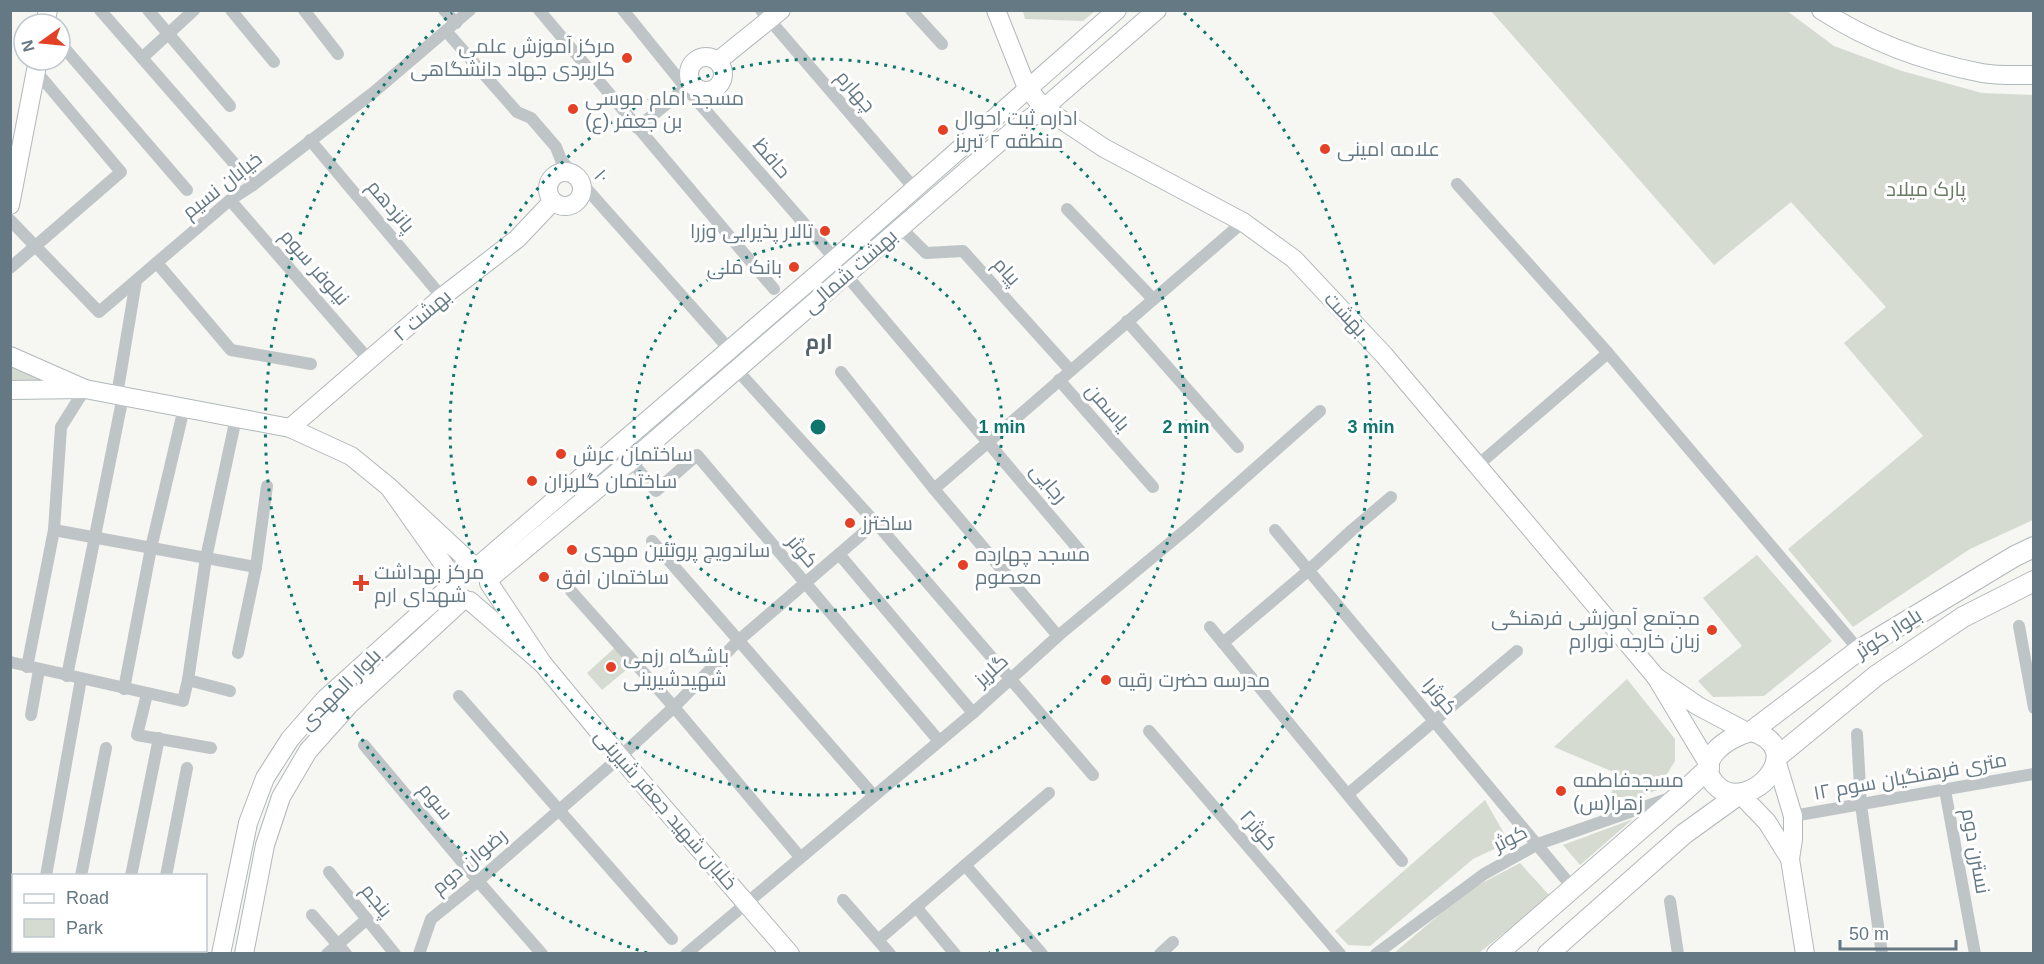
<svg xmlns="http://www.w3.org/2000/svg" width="2044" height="964" font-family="Helvetica,Cairo,sans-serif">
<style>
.green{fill:#d6dbd1}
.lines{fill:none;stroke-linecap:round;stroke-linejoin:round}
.secondary-casing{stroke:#b1b8bb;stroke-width:20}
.primary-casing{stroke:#b2b8bb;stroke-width:22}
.street{stroke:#bfc4c7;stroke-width:12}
.secondary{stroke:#fff;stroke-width:18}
.primary{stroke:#fff;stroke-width:20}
.ring{fill:none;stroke:#0f766e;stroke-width:3;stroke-dasharray:3 6}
.poi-dot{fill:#e34025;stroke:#fff;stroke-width:2}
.labels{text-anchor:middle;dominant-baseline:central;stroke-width:6;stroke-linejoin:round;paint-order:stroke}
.poi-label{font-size:20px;fill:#657984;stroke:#fff;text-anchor:start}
.street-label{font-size:20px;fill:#657984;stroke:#fff}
.park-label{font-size:20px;fill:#6a7b64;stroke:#fff}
.neighbourhood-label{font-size:21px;font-weight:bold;fill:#536169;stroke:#fff}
.centre{fill:#0f766e;stroke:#fff;stroke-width:3}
.ring-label{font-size:18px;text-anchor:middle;font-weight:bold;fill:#0f766e;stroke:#fff;stroke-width:6;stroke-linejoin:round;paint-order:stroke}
</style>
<rect width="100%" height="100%" fill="#f6f6f2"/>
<g class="green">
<polygon points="1023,11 1023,10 1095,11 1083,21 1025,19"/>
<polygon points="1491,11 1787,11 1834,46 1902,71 1982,93 2033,95 2033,520 1970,549 1853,627 1788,549 1923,436 1844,343 1886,307 1791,202 1714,265"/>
<polygon points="11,359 55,383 11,387"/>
<polygon points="1757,555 1832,641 1764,696 1713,697 1698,681 1742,646 1703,598"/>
<polygon points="621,642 637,661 602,690 587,673"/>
<polygon points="1627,679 1675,739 1675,761 1657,790 1608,808 1616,773 1554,747"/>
<polygon points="1485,800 1509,842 1473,859 1370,946 1348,945 1335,931"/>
<polygon points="1633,819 1580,865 1563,845"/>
<polygon points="1520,863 1550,896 1479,953 1393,954 1467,891"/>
</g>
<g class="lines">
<g class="secondary-casing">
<g id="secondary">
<polyline points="996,10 1027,88 1044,108 1104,148 1243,222 1294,259 1384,355 1656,677"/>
<path d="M1821,10C1870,42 1925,62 1982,73C1999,76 2017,75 2034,75"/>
<polyline points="45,24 48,10"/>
<circle cx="706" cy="74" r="17"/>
<polyline points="718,61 781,10"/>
<circle cx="565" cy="189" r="17"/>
<polyline points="10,205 38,60"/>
<polyline points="10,356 85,389 10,390"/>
<polyline points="85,389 290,428 351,456 389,487"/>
<polyline points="290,428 442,297 517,239 553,201"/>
<polyline points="478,566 835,259 1117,10"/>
<polyline points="454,579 389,487 473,565"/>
<polyline points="489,579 631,461 1009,134 1044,108 1157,10"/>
<polyline points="470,601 543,664 489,583"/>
<polyline points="543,664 620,757 790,954"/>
<polyline points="1709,765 1656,677 1698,706 1747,732"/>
<polyline points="1740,794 1767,822 1790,859 1793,839 1793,816 1777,763"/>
<polyline points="1790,859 1805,954"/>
<polyline points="221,954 248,823 265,778 290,739 325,699 453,584"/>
<polyline points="244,954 265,845 281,797 308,751 349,705 464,599"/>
</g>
</g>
<g class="primary-casing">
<g id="primary">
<polyline points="1752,731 1859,650 2015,556 2034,547"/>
<path d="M1752,731C1811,750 1749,813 1719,788C1689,763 1727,736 1752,731Z"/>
<polyline points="1777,757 1877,675 1963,617 2034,581"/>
<polyline points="1497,954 1682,793 1709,768"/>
<polyline points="1548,954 1684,834 1738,795"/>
</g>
</g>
<g class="street">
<polyline points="100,10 253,185"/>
<polyline points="148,10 230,106"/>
<polyline points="231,10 274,62"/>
<polyline points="304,10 338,54"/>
<polyline points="444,10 456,23"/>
<polyline points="539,10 774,289"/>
<polyline points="623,10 686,88 637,128"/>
<polyline points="761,10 914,188"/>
<polyline points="911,10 942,44"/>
<polyline points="446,31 517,112 531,118 556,147 561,160 730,350"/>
<polyline points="60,43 187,190"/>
<polyline points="142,58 194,10"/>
<polyline points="692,83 686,88 835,259"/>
<polyline points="310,140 442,297"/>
<polyline points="1457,184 1608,353 1859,650"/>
<polyline points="230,200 369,360"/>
<polyline points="1067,209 1153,299"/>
<polyline points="10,220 99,312 230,200 253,185 374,92 470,10"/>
<polyline points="901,228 926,253 963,251 1070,370"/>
<polyline points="157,263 231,350 311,364"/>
<polyline points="10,268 121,172 36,71"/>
<polyline points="846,275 1080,551"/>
<polyline points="1127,321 1238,447"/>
<polyline points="737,370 883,531 1093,775"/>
<polyline points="841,372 934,489 1058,636"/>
<polyline points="1059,380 1153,487"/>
<polyline points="117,395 136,281"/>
<polyline points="626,455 656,491 697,455 939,741"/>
<polyline points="1478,465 1608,353"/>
<polyline points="934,489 1243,222"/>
<polyline points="54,530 256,567"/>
<polyline points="1275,530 1573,888"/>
<polyline points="652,541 874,796"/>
<polyline points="839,554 973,713"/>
<polyline points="571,591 674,707 800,857"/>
<polyline points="2019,626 2034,708"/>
<polyline points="1210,627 1402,861"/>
<polyline points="1223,643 1309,570 1352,530 1391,497"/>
<polyline points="238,653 256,567 267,486"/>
<polyline points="10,662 183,701 188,680 230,691"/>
<polyline points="27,667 54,530 61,427 85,389"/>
<polyline points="67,676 123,396"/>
<polyline points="188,680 206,558 236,418"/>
<polyline points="124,689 151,548 184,408"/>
<polyline points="147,694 137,735 211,748"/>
<polyline points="459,696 672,939"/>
<polyline points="31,715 39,670"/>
<polyline points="1149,731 1340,954"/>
<polyline points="1857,734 1861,805 1882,954"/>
<polyline points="364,745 478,881 542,954"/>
<polyline points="1945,790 1975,954"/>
<polyline points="1348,794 1517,651"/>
<polyline points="1793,816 2034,774"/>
<polyline points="965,865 1042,954"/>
<polyline points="329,872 395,954"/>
<polyline points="46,876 81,679"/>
<polyline points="81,876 106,748"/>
<polyline points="131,876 159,738"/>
<polyline points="166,876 187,768"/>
<polyline points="843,900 890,954"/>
<polyline points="1670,901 1678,954"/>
<polyline points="916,907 955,954"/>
<polyline points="312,915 346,954"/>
<polyline points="878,940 1049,793"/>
<polyline points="32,954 32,950"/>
<polyline points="66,954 66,950"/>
<polyline points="116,954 116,950"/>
<polyline points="151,954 151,950"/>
<polyline points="327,954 367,919"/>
<polyline points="419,954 431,919 478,881 620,757 674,707 739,640 875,523"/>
<polyline points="686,954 973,713 1058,636 1189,527 1320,411"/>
<polyline points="1160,954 1173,942"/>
<polyline points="1376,954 1484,874 1538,844 1670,798"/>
</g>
<use href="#secondary" class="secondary"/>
<use href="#primary" class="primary"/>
</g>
<g class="ring">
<circle cx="818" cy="427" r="184"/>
<circle cx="818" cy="427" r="368"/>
<path d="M647 953A553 553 0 0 1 452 13M1184 13A553 553 0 0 1 989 953"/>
</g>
<g class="poi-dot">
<circle cx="627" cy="58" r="6"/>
<circle cx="573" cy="109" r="6"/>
<circle cx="943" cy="130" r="6"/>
<circle cx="1325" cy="149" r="6"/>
<circle cx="825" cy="231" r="6"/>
<circle cx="794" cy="267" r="6"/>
<circle cx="561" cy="454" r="6"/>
<circle cx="532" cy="481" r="6"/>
<circle cx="850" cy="523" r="6"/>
<circle cx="572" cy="550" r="6"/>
<circle cx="963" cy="565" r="6"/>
<circle cx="544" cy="577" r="6"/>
<path d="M358 574h6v6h6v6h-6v6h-6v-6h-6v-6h6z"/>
<circle cx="1712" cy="630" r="6"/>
<circle cx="611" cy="667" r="6"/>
<circle cx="1106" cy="680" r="6"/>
<circle cx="1561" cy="791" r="6"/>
</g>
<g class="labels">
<g class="poi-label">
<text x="615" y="46" text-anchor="end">مرکز آموزش علمی<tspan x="615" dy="23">کاربردی جهاد دانشگاهی</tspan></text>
<text x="585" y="98">مسجد امام موسی<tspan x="585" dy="23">بن جعفر (ع)</tspan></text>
<text x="955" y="118">اداره ثبت احوال<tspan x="955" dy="23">منطقه ۲ تبریز</tspan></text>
<text x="1337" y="149">علامه امینی</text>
<text x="813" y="231" text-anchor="end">تالار پذیرایی وزرا</text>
<text x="782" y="267" text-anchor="end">بانک ملی</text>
<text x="573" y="454">ساختمان عرش</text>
<text x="544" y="481">ساختمان گلریزان</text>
<text x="862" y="523">ساخترز</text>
<text x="584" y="550">ساندویچ پروتئین مهدی</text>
<text x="975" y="554">مسجد چهارده<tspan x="975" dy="23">معصوم</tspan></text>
<text x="374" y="572">مرکز بهداشت<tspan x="374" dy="23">شهدای ارم</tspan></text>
<text x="556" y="577">ساختمان افق</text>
<text x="1700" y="618" text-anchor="end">مجتمع آموزشی فرهنگی<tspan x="1700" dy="23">زبان خارجه نورارم</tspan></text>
<text x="623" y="656">باشگاه رزمی<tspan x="623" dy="23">شهیدشیرینی</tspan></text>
<text x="1118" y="680">مدرسه حضرت رقیه</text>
<text x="1573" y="780">مسجدفاطمه<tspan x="1573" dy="23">زهرا(س)</tspan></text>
</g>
<g class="street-label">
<text transform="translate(856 91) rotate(49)">چهارم</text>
<text transform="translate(772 158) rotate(49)">حافظ</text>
<text transform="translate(602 176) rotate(48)">۱۰</text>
<text transform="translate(222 185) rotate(-38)">خیابان نسیم</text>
<text transform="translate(391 206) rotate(50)">پانزدهم</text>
<text transform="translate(315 267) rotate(49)">نیلوفر سوم</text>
<text transform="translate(850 271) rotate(-41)">بهشت شمالی</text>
<text transform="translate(1007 271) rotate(48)">پیام</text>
<text transform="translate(1346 314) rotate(47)">بهشت</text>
<text transform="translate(422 315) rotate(-40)">بهشت ۲</text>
<text transform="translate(1108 407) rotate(49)">یاسمن</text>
<text transform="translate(1049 483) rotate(50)">رجایی</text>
<text transform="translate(803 551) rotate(50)">کوثر</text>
<text transform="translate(1888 633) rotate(-33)">بلوار کوثر</text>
<text transform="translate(991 670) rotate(-42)">گلریز</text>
<text transform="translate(340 689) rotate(-45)">بلوار المهدی</text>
<text transform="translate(1440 696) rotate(50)">کوثر۱</text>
<text transform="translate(1910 776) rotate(-10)">۱۲ متری فرهنگیان سوم</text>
<text transform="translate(436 801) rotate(50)">سوم</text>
<text transform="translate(666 809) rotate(49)">خلبان شهید جعفر شیرینی</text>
<text transform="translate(1259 830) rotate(49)">کوثر۲</text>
<text transform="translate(1510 838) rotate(-27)">کوثر</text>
<text transform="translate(1976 851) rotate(80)">نسترن دوم</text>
<text transform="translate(469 861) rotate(-40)">رضوان دوم</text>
<text transform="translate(377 900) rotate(51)">پنجم</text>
</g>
<g class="park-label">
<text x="1926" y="189">پارک میلاد</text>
</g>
<g class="neighbourhood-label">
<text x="819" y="341">ارم</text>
</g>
</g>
<circle cx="818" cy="427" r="9" class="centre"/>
<g class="ring-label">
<text x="1002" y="433">1 min</text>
<text x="1186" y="433">2 min</text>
<text x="1371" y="433">3 min</text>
</g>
<rect width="2044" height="964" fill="none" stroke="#657984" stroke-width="24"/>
<rect x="12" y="874" width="195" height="78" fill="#ffffff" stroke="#c1c9ce" stroke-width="1.5"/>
<rect x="24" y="894" width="30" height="9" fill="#ffffff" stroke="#c1c9ce" stroke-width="1.5"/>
<text x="66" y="904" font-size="18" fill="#657984">Road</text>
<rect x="24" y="919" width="30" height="18" fill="#d6dbd1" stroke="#c1c9ce" stroke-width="1.5"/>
<text x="66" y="934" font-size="18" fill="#657984">Park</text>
<g transform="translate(42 42) rotate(255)"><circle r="28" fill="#ffffff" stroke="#c1c9ce" stroke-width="1.5"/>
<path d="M0-4.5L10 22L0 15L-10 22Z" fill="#e34025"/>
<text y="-9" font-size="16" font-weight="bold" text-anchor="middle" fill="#657984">N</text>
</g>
<path d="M1840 940v9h116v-9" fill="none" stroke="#657984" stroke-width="3"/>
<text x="1849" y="940" font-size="18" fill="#657984" stroke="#ffffff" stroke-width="4.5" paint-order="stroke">50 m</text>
</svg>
